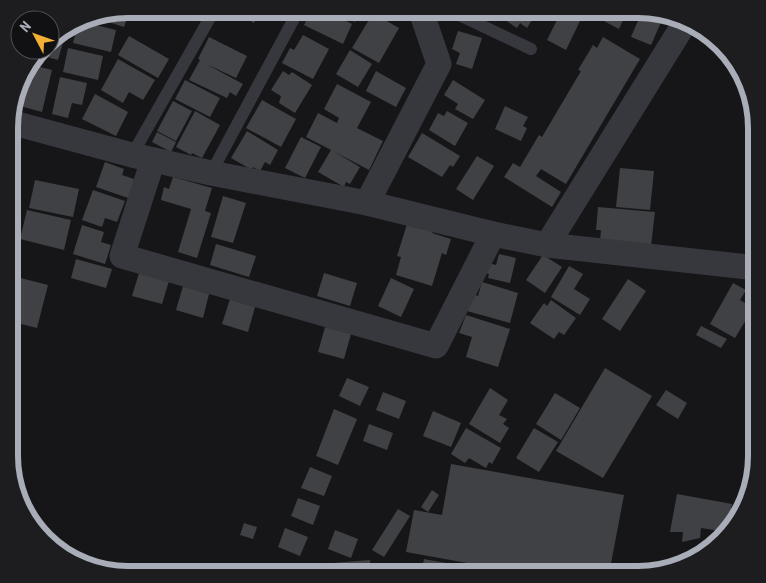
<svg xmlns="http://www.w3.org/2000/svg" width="766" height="583" font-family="'Roboto Condensed',sans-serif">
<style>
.building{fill:#404145}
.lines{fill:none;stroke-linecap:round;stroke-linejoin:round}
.service{stroke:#37383d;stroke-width:12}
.minor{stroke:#37383d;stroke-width:25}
.rim{fill:none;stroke:#a8adb8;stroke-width:6}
</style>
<rect width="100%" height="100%" fill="#161618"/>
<g class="building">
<polygon points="604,9 628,9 619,29 600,19"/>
<polygon points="643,9 665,13 651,45 631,37"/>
<polygon points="538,10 527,28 520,23 517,28 502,18 506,11"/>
<polygon points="328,12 352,24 343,44 304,25 310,13"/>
<polygon points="335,12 360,12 355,22"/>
<polygon points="378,12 397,12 393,20"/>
<polygon points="561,12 580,21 566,50 547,40"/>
<polygon points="237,13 259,13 254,23"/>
<polygon points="373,13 399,28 379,63 352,48"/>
<polygon points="100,15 128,15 124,27 99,19"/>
<polygon points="87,23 116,30 111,52 73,43 77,28 85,30"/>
<polygon points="458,31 482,38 472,69 456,64 460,53 452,49"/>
<polygon points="58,33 57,37 64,39 58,60 36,54 39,50 50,50 50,38"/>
<polygon points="303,35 329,49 313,79 282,63 290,48 294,50"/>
<polygon points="129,36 169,59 158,78 118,55"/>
<polygon points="209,37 247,56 236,78 206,64 243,84 236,96 230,92 227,98 189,80 200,60 198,59"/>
<polygon points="603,37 640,59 566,184 541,169 536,176 561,192 552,207 504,177 513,163 520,167 539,135 542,137 581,71 578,70 593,45 597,48"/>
<polygon points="68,48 103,56 98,80 63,72"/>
<polygon points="350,50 372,64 358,87 336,74"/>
<polygon points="118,59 155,80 143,100 129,92 123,103 101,90"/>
<polygon points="28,64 52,70 42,112 20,106 21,103 13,101 24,68"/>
<polygon points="283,71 289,75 292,72 312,85 295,113 279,103 281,96 271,90"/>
<polygon points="376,71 406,88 396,107 366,91"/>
<polygon points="60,77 87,83 82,105 72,103 68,118 52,114"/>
<polygon points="185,80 220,98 210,117 175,99"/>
<polygon points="453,80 485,100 473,119 455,109 458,104 444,95"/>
<polygon points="337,84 371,102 357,128 383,141 369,170 333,151 360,167 350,184 346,182 344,187 318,172 331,150 306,137 318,113 337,123 339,118 324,109"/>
<polygon points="95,94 128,112 116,136 82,119"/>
<polygon points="262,100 296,119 281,147 246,128"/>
<polygon points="173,101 192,111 176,141 157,131"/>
<polygon points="505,106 528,117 523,126 527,128 521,141 495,129"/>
<polygon points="195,111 220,125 202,158 192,153 191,155 176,147"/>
<polygon points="447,111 468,123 455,146 429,130 438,113 444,116"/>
<polygon points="247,131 278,150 270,165 265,162 260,171 253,167 252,170 231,158"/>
<polygon points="157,132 176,142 171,152 152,142"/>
<polygon points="422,133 460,156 453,167 450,165 442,177 408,157"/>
<polygon points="301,137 321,147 305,178 285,168"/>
<polygon points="477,156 494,166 473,200 456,189"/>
<polygon points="105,162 124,169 122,175 137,180 131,199 96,187"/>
<polygon points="620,168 654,171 650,210 616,207"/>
<polygon points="173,177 212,188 205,211 211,213 197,258 178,252 191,209 161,200 164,187 169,189"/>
<polygon points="35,180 79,189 73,217 29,208"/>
<polygon points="93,190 125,201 117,222 105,218 102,227 82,220"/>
<polygon points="223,196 246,203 233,243 211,237"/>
<polygon points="598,207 655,212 651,246 600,241 601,230 596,230"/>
<polygon points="27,210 71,220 64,250 20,239"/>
<polygon points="407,224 433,232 432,233 451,239 446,255 442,253 432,286 396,275 401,257 397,256"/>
<polygon points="82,225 104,232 101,242 111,245 105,264 73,254"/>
<polygon points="216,244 256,256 249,277 210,265"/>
<polygon points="499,254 516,258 510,283 488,278 489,274 486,273 488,263 496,265"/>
<polygon points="543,255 562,267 545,293 526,280"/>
<polygon points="76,259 112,269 106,288 71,278"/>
<polygon points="569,266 583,274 574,289 590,299 580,315 551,297"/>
<polygon points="139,273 169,281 162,304 132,296"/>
<polygon points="324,273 357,283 350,306 317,296"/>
<polygon points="9,275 48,285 37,328 9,321"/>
<polygon points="391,278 414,289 401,317 378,306"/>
<polygon points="628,279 646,291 620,331 602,319"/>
<polygon points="482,282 518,293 510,323 467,311 472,294 478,296"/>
<polygon points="733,283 746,290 740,300 753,308 735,338 710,324"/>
<polygon points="183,286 209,294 203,318 176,310"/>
<polygon points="230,299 255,307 248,332 222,324"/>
<polygon points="551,300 576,318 564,335 559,332 554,339 530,323 544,303 547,306"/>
<polygon points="466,315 510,329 498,367 466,357 472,337 459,333"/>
<polygon points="701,326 727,339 721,348 696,335"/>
<polygon points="325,327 351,334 344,359 318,352"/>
<polygon points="605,368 652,396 603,478 556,451"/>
<polygon points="347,378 369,387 360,406 339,396"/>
<polygon points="490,388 508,400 499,415 507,419 503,424 509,428 500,443 469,424"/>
<polygon points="666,390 687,403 678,419 656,405"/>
<polygon points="383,392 406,401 399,419 376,410"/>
<polygon points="555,393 580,408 561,440 536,424"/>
<polygon points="334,409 357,419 338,465 316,456"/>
<polygon points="433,411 461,423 451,447 423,436"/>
<polygon points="9,416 20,417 17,446 9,445"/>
<polygon points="369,424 393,433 387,450 363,441"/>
<polygon points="466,428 501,448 492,464 489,462 486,468 469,458 465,463 451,454"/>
<polygon points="534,428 558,442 539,472 516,458"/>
<polygon points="451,464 624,495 609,574 528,574 406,552 414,510 442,515"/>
<polygon points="310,467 332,476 324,496 301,488"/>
<polygon points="432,490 439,495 428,512 421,507"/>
<polygon points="677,494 732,504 727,532 701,528 700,538 682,542 683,532 670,532"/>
<polygon points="298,498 320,506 313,525 291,516"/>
<polygon points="398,509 410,516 384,557 372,550"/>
<polygon points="244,523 257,527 253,539 240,535"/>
<polygon points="285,528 308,537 300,556 278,547"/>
<polygon points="335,530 358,539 351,558 328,549"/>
<polygon points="424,559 502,573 501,574 421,574"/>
<polygon points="370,560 371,574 232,574 232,571"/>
</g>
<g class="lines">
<g class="service">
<polyline points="451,11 531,49"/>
<polyline points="132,155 212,14"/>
<polyline points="211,173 297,13"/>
</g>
<g class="minor">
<polyline points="10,122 132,155 211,173 367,203 493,234 547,245 757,268"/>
<polyline points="153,160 122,256 436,346 493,234"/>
<polyline points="367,203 439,64 421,11"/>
<polyline points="547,245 684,24 685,18"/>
</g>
</g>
<path d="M0 0H766V583H0ZM128 18H638A110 110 0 0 1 748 128V456A110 110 0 0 1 638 566H128A110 110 0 0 1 18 456V128A110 110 0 0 1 128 18Z" fill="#1d1d20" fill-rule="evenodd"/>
<path class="rim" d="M128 18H638A110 110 0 0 1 748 128V456A110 110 0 0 1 638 566H128A110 110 0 0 1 18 456V128A110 110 0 0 1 128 18Z"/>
<g transform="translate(35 35) rotate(311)"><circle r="24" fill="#111113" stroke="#4d4f55"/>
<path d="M0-4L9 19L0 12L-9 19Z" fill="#f2b134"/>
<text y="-8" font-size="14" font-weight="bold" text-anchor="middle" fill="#a8adb8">N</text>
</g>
</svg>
